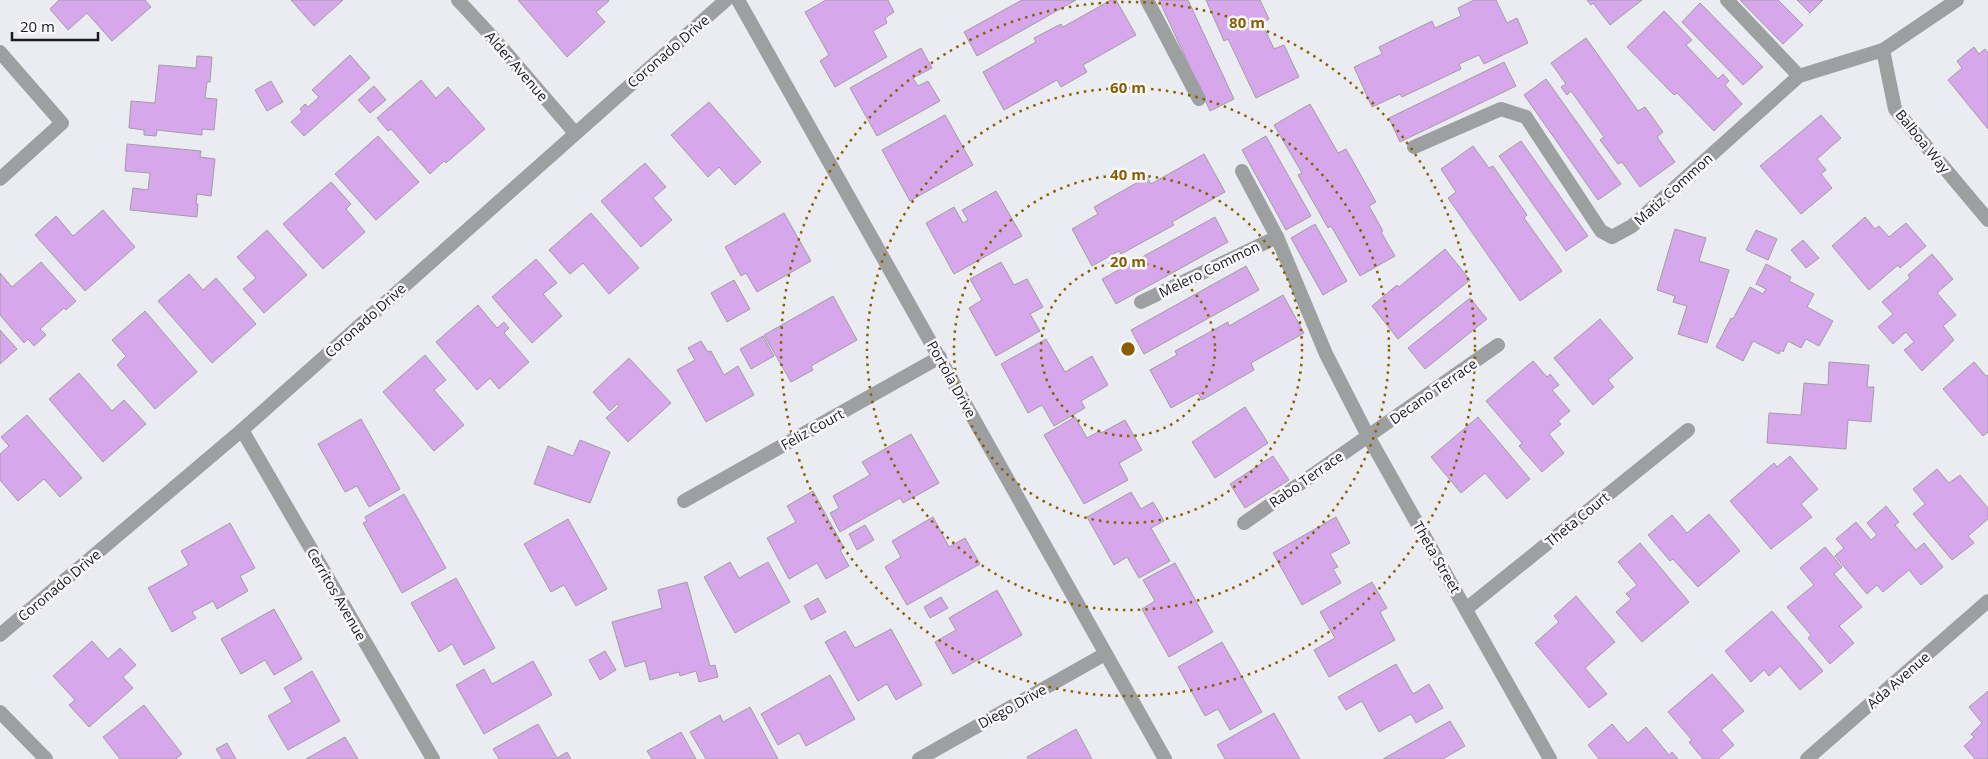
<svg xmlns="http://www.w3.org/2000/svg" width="1988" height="759" font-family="'Open Sans',sans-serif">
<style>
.building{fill:#d7a7ec;stroke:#a29ea3}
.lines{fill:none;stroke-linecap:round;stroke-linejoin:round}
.minor{stroke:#9e9fa1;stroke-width:14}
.ring{fill:none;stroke:#895f00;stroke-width:2.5;stroke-dasharray:2.5 5}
.labels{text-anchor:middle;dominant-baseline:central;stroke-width:5;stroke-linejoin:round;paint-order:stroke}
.street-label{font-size:14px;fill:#1b1b1d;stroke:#f9f9ff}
.centre{fill:#895f00;stroke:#f9f9ff;stroke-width:2.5}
.ring-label{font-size:15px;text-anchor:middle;font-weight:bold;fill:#895f00;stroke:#f9f9ff;stroke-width:5;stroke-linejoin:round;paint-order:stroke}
</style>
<rect width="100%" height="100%" fill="#ebecf1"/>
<g class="building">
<polygon points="59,0 145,0 151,7 112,41 87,13 68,30 50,9"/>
<polygon points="291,0 343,0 314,26"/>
<polygon points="518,0 608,0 609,1 596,12 605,22 567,57"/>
<polygon points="826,0 888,0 894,12 885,18 887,23 873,31 887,57 835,87 820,61 829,55 805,12"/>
<polygon points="1022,0 1076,0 977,56 964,32"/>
<polygon points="1111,0 1116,0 1136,35 1083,65 1087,72 1061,87 1057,80 1004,110 983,72 1036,42 1034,38 1061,24 1063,27"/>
<polygon points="1159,0 1188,0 1234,99 1210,111"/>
<polygon points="1206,0 1260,0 1269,19 1262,23 1274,49 1284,45 1299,77 1256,98 1228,39 1224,41"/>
<polygon points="1474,0 1496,0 1507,23 1517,18 1528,43 1484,64 1479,55 1459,64 1461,69 1402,97 1400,94 1372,107 1354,67 1382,54 1379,47 1432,21 1435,28 1461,16 1458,8"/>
<polygon points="1587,0 1642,0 1610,25 1593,3 1591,5"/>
<polygon points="1740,0 1778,0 1803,25 1783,44"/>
<polygon points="1797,0 1823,0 1810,13"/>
<polygon points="1700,3 1763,67 1743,85 1682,22"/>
<polygon points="1664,11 1692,40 1686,45 1718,79 1723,74 1729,81 1725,85 1742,104 1714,131 1677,93 1674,95 1627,47"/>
<polygon points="1586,38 1638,111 1645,107 1663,132 1657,137 1675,162 1640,187 1622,162 1618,164 1600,140 1604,137 1571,91 1567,95 1561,87 1566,84 1551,63"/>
<polygon points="1974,47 1979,54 1985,49 1988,53 1988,129 1948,80 1962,68 1957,61"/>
<polygon points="921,48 932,68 913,78 918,86 928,81 940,101 877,136 850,88"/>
<polygon points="350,55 370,78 304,136 291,122 302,112 300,109 305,104 308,107 319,97 312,90"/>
<polygon points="197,56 212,57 210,82 207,82 205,98 217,99 214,130 202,129 202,135 157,130 156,136 144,135 144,130 129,128 131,101 155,103 159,65 196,68"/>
<polygon points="1504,62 1516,86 1400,142 1389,118"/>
<polygon points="1546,79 1621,184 1598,200 1524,95"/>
<polygon points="421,80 436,98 448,87 485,129 446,163 444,161 430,174 391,129 388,131 377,118"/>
<polygon points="271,81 283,102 267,111 255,90"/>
<polygon points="374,86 386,100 370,113 358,100"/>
<polygon points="709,102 761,162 735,185 719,167 708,177 671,135"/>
<polygon points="1310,104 1338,153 1346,149 1376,202 1369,206 1383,231 1381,232 1395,256 1360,276 1331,226 1328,228 1298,175 1302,173 1274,125"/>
<polygon points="945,115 973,165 910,201 882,150"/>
<polygon points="1821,115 1841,138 1817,159 1826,170 1821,174 1832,188 1801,214 1760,166"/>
<polygon points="378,136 419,182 376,220 335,174"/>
<polygon points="1266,136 1311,216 1286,230 1242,150"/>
<polygon points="1521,141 1588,236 1566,251 1499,156"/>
<polygon points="127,144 201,151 200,157 215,159 211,196 197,194 196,204 198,204 197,217 130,210 133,188 148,190 150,173 125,171"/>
<polygon points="1473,146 1489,168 1493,166 1527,215 1524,218 1562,271 1520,301 1448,198 1456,192 1441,169"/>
<polygon points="1204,154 1225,192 1172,222 1174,225 1121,254 1119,251 1092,266 1072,229 1098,214 1094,207 1147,177 1151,184"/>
<polygon points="645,163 666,187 653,198 672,220 641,247 601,201"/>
<polygon points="331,182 351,204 346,209 365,232 323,269 283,224"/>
<polygon points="996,191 1022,236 954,274 926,223 954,207 963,223 968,220 962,210"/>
<polygon points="103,210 135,247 85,291 35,235 56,216 73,236"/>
<polygon points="591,213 639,268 609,294 583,263 570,274 549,250"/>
<polygon points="784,213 811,261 757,292 746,273 741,276 725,247"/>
<polygon points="1215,217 1228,242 1116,304 1102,279"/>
<polygon points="1865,217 1875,229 1879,226 1889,237 1906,223 1926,246 1900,268 1898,265 1869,290 1832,246"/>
<polygon points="1315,224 1347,281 1323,295 1291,238"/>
<polygon points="1675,229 1706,238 1699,261 1729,270 1707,343 1678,334 1687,306 1673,302 1675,296 1657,290"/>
<polygon points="267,230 307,275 264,313 243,289 256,278 237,257"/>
<polygon points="1756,230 1777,239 1768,260 1746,250"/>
<polygon points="1803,240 1819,258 1806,268 1791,250"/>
<polygon points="1445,249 1470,280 1398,339 1372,306 1397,285 1399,287"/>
<polygon points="1932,254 1953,279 1937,293 1956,315 1943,326 1954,340 1922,371 1904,350 1914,342 1906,332 1893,344 1878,327 1893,314 1882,302 1910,278 1908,275"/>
<polygon points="536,259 557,283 543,294 562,316 532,343 492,297"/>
<polygon points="41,262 76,301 66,310 64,308 40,329 46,335 34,346 28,339 24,343 0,315 0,273 12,287"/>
<polygon points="1001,262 1014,285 1027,279 1043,307 1030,314 1040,331 996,356 969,308 982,300 970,279"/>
<polygon points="1766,264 1791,277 1789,281 1814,294 1807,307 1833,321 1819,346 1806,339 1801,348 1788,341 1783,352 1781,350 1779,354 1753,341 1743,361 1716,347 1731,318 1733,319 1750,287 1763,294 1766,289 1756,284"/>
<polygon points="1246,266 1259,290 1144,354 1131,330"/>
<polygon points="189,274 203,290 216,278 256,324 212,363 158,301"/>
<polygon points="734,280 750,309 727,322 711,293"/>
<polygon points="1283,295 1304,333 1251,363 1254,370 1202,400 1198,393 1171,408 1150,370 1177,355 1175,351 1228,322 1229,326"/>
<polygon points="833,296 857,340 811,366 813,370 791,382 764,335"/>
<polygon points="1470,298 1487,319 1425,369 1408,348"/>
<polygon points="478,305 497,328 504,322 509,328 504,333 529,362 499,389 490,378 477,390 436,342"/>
<polygon points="145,311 197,372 155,409 117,365 126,356 112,340"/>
<polygon points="1600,319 1633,358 1608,380 1614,387 1593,405 1554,358"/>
<polygon points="0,330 17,349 0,364"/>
<polygon points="763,336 774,356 751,369 740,349"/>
<polygon points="1046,339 1065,372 1092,356 1108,385 1081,401 1085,408 1054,426 1042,405 1028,413 1001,364"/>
<polygon points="701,341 708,352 711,351 724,375 738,366 754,395 706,422 677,370 695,360 688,348"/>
<polygon points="425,355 446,380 434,390 464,425 434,451 383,392"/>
<polygon points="629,358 671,403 628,442 606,418 619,406 617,404 610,411 593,392"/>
<polygon points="1533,361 1547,377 1550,374 1559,385 1552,390 1570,411 1558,421 1561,424 1549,434 1564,453 1542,472 1519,446 1522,443 1486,401"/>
<polygon points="1829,362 1869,365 1867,387 1874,387 1871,422 1848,420 1846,449 1767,443 1769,413 1801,415 1804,383 1828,385"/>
<polygon points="1974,362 1986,376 1988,375 1988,432 1983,436 1943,389"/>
<polygon points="79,373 112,411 124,400 146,424 103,462 49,399"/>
<polygon points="1245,407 1268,443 1215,478 1192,442"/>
<polygon points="27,415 82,478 60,497 44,479 18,501 0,480 0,454 9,446 1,437"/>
<polygon points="1075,417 1087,438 1100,431 1101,433 1125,420 1142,450 1119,463 1128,480 1084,504 1044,435"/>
<polygon points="1478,417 1530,479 1507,499 1485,473 1461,493 1431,457"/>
<polygon points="361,419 400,489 369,507 357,486 345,492 318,444"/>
<polygon points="911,434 939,483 903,503 900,498 840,532 830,513 839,508 833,496 870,475 862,462"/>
<polygon points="580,440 610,452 590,503 534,484 548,446 573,456"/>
<polygon points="1273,456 1289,480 1245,508 1230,484"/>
<polygon points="1790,456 1818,489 1801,504 1812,517 1771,549 1730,501 1774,463 1777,467"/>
<polygon points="1937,469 1949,483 1960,475 1988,508 1988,519 1968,536 1974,543 1952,560 1913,514 1925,504 1913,489"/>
<polygon points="813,491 844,548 840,550 849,566 826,579 817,563 789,579 767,538 796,522 787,506"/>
<polygon points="1131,492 1141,509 1153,502 1164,521 1151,528 1170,561 1139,578 1127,557 1114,565 1087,517"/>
<polygon points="404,494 446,568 402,593 363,523 367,521 365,517"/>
<polygon points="1886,506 1899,522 1895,525 1916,550 1924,543 1943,567 1921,585 1909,570 1883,592 1877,585 1867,594 1835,556 1844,548 1836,539 1856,522 1871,540 1877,535 1867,523"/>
<polygon points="1709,514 1740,551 1698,587 1673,559 1670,561 1648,535 1672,515 1687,533"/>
<polygon points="933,517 949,547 965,538 980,564 907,605 885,567 901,557 892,541"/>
<polygon points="1336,517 1350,543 1330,554 1338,567 1333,569 1341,583 1302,605 1273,553"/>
<polygon points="568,519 607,589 576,606 564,585 551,592 524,544"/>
<polygon points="230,523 255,568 240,576 248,591 217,609 213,601 192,612 196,618 172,632 148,588 189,565 181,551"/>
<polygon points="865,525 874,540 857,550 849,534"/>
<polygon points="1640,543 1689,602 1642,642 1616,612 1631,599 1626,594 1637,585 1618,562"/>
<polygon points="1825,547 1842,567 1834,574 1862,607 1839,626 1854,643 1830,664 1808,638 1811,635 1787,607 1814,585 1800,568"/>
<polygon points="730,562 739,578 768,562 790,602 735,633 704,577"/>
<polygon points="1175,563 1213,632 1169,657 1142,609 1155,601 1143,580"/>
<polygon points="456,578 495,648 464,665 452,644 439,652 411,603"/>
<polygon points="687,582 710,666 715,665 718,677 699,682 696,671 680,676 679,672 650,680 645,661 625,667 612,622 662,608 658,590"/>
<polygon points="1372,582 1387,608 1380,612 1395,640 1329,677 1314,650 1335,638 1320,612"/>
<polygon points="997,590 1022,635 953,674 935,642 956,630 949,618"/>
<polygon points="1576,596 1615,642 1585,668 1607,694 1589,708 1535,643 1559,622 1554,616"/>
<polygon points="941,597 948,608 930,618 924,607"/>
<polygon points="818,598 826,612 811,620 804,606"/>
<polygon points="274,609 302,659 274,675 265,660 241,674 221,639"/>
<polygon points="1772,611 1823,671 1800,690 1780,666 1769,676 1764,670 1751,682 1725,651"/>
<polygon points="891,629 922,685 896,700 887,684 858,701 825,642 845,631 855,648"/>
<polygon points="92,641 108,659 120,648 136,665 123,677 133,688 89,727 69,705 75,700 53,676"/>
<polygon points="1222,642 1262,712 1230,730 1218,709 1205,716 1178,667"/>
<polygon points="605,651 616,670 600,680 589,660"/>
<polygon points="533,661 552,695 484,734 456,685 484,669 492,684"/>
<polygon points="1396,664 1413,694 1429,684 1443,708 1416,723 1411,714 1379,732 1362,701 1346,710 1338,697"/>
<polygon points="312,671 340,721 288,750 268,716 292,702 284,688"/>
<polygon points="1712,674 1744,711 1721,730 1734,745 1718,759 1703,759 1689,742 1692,740 1668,712"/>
<polygon points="830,675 855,719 806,746 799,733 778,745 761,714"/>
<polygon points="1988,691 1988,759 1975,759 1964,746 1974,737 1971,734 1982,723 1969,707"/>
<polygon points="144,705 182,754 176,759 120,759 103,737"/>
<polygon points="750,707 778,759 706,759 690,732 720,715 723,722"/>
<polygon points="1274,713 1300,759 1225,759 1217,745"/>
<polygon points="1450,721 1465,746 1443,759 1383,759"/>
<polygon points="538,724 557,758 567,752 571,759 499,759 493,749"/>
<polygon points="1612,724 1628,743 1646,727 1669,755 1672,752 1678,759 1599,759 1588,745"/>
<polygon points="1076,729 1092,759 1028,759 1027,757"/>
<polygon points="681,732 696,759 652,759 647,751"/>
<polygon points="345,737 358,759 306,759"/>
<polygon points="227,743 236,759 222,759 216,749"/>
</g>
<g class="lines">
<g class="minor">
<polyline points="458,0 496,41 575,133"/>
<polyline points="738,0 1165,759"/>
<polyline points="1147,0 1199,99"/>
<polyline points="1727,0 1799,76"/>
<polyline points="1883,50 1895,109 1988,220"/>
<polyline points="0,52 62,123 0,179"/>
<polyline points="1414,147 1501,109 1526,117 1601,231 1612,237 1632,226 1799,76 1883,50 1957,0"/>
<polyline points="1242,171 1277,237 1326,354 1368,436 1550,759"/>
<polyline points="1141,302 1277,237"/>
<polyline points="242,430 433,759"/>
<polyline points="684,501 940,357"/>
<polyline points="1244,523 1498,345"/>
<polyline points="1466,609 1688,430"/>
<polyline points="0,635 242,430 726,0"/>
<polyline points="0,712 46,759"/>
<polyline points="919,759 1105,654"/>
<polyline points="1807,759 1988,601"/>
</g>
</g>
<g class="ring">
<circle cx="1128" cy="349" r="87"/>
<circle cx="1128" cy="349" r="174"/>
<circle cx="1128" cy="349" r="261"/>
<circle cx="1128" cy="349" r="347"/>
</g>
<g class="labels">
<g class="street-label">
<text transform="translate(668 51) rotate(-41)">Coronado Drive</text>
<text transform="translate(517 66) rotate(49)">Alder Avenue</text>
<text transform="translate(1923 141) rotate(51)">Balboa Way</text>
<text transform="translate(1673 189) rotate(-42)">Matiz Common</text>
<text transform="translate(1209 269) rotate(-26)">Melero Common</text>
<text transform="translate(365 320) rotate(-42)">Coronado Drive</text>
<text transform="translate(952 379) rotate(61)">Portola Drive</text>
<text transform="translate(1433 391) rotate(-35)">Decano Terrace</text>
<text transform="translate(812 429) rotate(-29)">Feliz Court</text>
<text transform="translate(1306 479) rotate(-35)">Rabo Terrace</text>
<text transform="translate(1577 519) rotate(-39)">Theta Court</text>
<text transform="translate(1437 557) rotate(60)">Theta Street</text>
<text transform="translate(59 585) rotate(-40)">Coronado Drive</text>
<text transform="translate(337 594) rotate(60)">Cerritos Avenue</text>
<text transform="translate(1898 680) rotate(-41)">Ada Avenue</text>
<text transform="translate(1012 706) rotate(-29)">Diego Drive</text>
</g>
</g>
<circle cx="1128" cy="349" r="8" class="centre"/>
<g class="ring-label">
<text x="1247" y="28">80 m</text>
<text x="1128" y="93">60 m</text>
<text x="1128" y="180">40 m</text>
<text x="1128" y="267">20 m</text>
</g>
<path d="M12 32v8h86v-8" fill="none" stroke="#1b1b1d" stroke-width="2.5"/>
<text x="20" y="32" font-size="15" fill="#1b1b1d" stroke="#f9f9ff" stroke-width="4" paint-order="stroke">20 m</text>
</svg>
